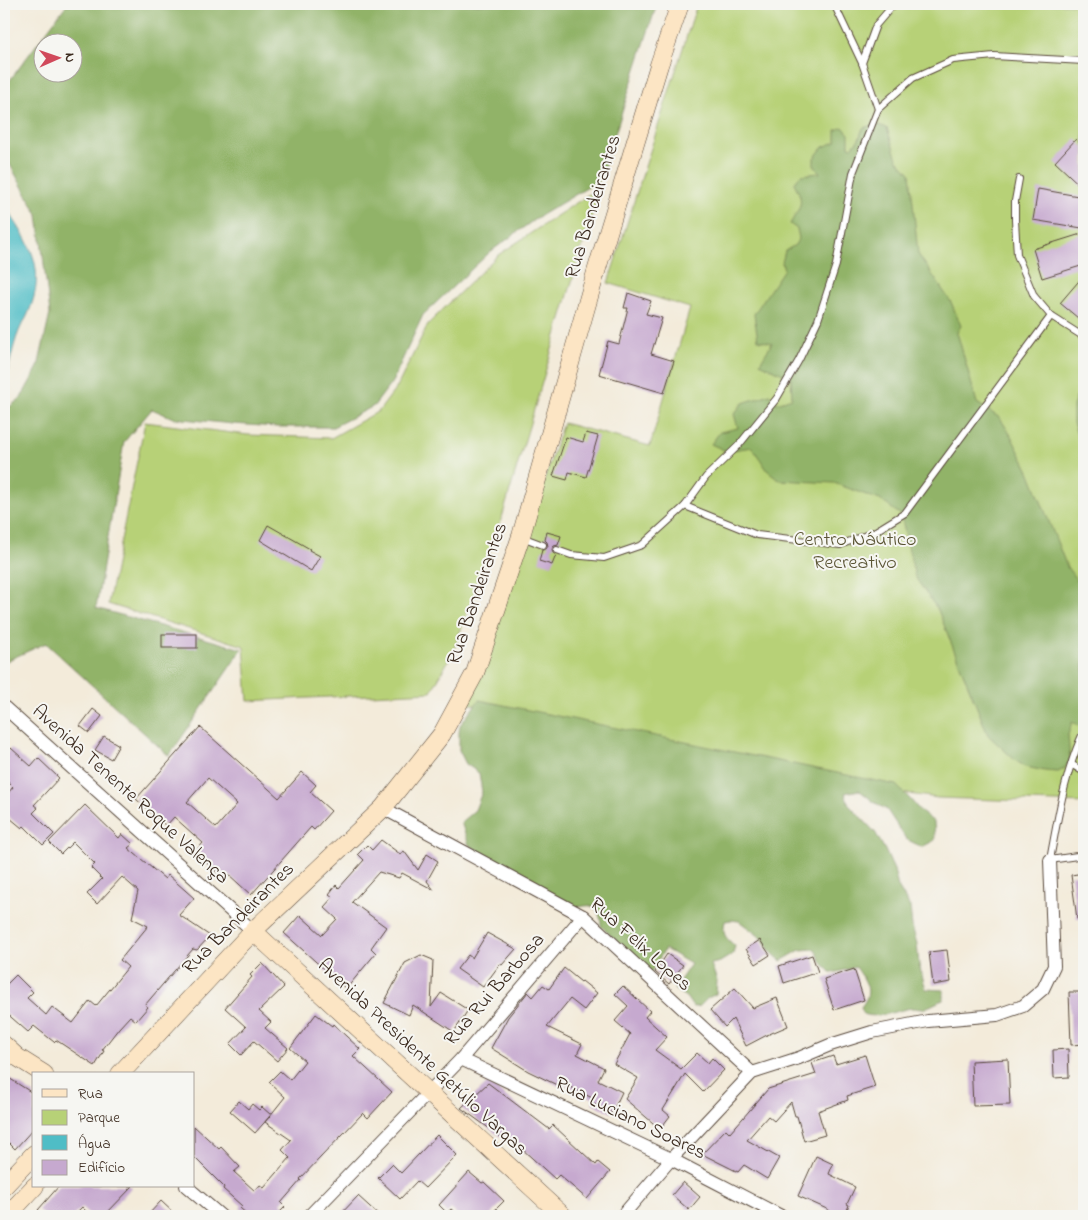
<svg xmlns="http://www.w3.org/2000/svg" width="1088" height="1220" font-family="'Indie Flower',sans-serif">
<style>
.green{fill:#b7d177;stroke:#797e4a}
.forest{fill:#91b368;stroke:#666e43;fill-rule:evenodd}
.water{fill:#4fbdc6;stroke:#457472}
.building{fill:#c6a9cf;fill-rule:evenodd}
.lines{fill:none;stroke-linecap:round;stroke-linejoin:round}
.lane-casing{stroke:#57473a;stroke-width:8}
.street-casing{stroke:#57473a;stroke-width:14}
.secondary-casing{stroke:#57473a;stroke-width:19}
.lane{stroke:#fff;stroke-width:6}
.street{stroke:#fff;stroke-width:12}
.secondary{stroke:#fce5c4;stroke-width:18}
.labels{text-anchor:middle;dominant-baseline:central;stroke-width:4;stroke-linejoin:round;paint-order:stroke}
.street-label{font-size:20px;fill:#3b2a1e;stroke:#f6f6f2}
.park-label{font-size:20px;fill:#5a5434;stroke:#f6f6f2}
</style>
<rect width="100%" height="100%" fill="#f6f6f2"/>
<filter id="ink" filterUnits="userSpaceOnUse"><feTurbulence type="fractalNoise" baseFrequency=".02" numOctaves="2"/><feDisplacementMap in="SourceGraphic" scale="10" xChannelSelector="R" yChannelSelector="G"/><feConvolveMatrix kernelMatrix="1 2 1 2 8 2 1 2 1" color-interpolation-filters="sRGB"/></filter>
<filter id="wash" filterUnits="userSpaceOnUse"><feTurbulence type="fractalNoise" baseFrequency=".0096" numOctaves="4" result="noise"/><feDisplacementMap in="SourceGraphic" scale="20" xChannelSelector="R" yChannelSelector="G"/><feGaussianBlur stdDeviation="1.12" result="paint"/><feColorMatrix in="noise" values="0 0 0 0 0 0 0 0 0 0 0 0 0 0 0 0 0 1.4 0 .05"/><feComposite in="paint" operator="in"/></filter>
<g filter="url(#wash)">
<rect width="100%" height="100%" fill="#f3ebda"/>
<g class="green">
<polygon points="697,4 1084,4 1084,803 938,798 849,786 466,703 498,622 563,423 650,446 690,308 608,283"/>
<polygon points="600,187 501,521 452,654 431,692 248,701 244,646 108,604 145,422 248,435 331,438 379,411 397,387 428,324 498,255"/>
</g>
<g class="forest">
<path d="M67,4H657L600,180L538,217L490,252L423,315L392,382L374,406L333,427H277L233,424L173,418L152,409L124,442L96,608L242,649L169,756L46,643L4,662V411L21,398L38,367L50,314L38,215L4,154V88ZM42,42H72V72H42Z"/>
<path d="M876,124L887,128L897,159L910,173L918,254L951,302L961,326L957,332L977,403L1000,418L1010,434L1029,471L1067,567L1084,590V728L1072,722L1068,735L1070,761L1064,769L1058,772L1045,771L1026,767L1016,761L988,735L938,610L915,577L901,515L880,500L834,483L780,480L768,471L752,447L726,451L711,444L720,432L738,428L734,414L743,403L770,394L777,403L792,398L791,378L760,363L772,343L758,340L754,314L784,269L782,263L785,251L795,245L799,238L797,229L790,224C801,205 805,203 794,183L801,175L820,173L814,165V158L823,147L836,142V130L843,127L849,134V146L852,147L859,139L863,128Z"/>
<polygon points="1084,385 1084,455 1073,423 1073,406 1080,387"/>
<path d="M479,700L896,785L910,799L921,812L934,822L935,840L922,847L906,839L887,810L874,802L859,790L845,793L849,805L875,832L885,850L894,870L898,887L910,907L912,926L917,944L919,965L926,989L944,990L943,1000C937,1002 931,1006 925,1008C921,1010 917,1008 913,1008C898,1009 876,1021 862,1013L861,1007C874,991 866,982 856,967L837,972H830L822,963L815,949L800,950L781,961L769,950L763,939L739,921L731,920L725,921C722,935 725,937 735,946L733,954L720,962L711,964L717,981L716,994L708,998L700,1006L693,1007L686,997L674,989L691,964L665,949L650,974L601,926C601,918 599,908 590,906C586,905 581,907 577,907L502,868L490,858L469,845L461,822L475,810L482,792L479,773L466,764L459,750V732L460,725Z"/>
</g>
<path class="water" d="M4,202L5,206C30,244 48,268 28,314C26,320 21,325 19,331C12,348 10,367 4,384Z"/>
<g id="blocks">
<g class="building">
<polygon points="1076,139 1084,147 1084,189 1055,162"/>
<polygon points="1038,189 1084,197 1084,216 1082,228 1033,220"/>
<polygon points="1084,233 1084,265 1042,278 1033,249"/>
<polygon points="1084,275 1084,323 1060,303"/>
<polygon points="628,293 651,301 646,314 662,318 651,354 674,361 664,393 599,374 608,341 619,344 628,308 624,308"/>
<polygon points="586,433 598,436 586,477 569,472 567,480 553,476 566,437 583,442"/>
<polygon points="268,525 310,549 309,550 320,556 311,571 260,540"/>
<polygon points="547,532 561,536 558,545 554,546 552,549 553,553 556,555 552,565 539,561 542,550 546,549 548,546 547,542 545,540"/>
<rect x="162" y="634" width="35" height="14"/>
<polygon points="93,709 102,716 89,733 80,726"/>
<path d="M200,727L279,798L302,772L316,785L310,792L331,811L314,830L311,827L251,895L227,873L223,878L195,852L203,843L174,817L166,826L136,799ZM208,778L237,804L216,828L187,802Z"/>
<polygon points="104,736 119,745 111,759 95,750"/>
<polygon points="11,748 31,766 38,758 59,778 34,805 38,808 33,813 54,834 43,845 24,826 22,828 4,813 4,798 13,787 4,778 4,756"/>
<polygon points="85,805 119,838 122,834 133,844 128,848 165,879 168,875 194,898 179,915 210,936 197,950 193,949 145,1005 148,1007 136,1021 130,1016 119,1028 102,1050 104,1051 95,1066 56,1040 54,1042 34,1026 28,1032 4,1011 4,987 16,975 33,992 27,998 46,1015 52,1007 73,1023 90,1001 96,1006 128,967 120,960 148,926 132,918 138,891 122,877 97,904 87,894 102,879 91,868 95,864 73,842 61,854 49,842"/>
<polygon points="381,840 400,854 404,851 418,870 427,854 438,861 427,881 434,890 402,873 399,878 379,872 352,902 386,927 371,948 376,953 346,989 284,933 300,915 322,935 337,919 324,907 333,897 329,894 336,885 339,888 364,860 358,854 367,845 372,850"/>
<polygon points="1084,873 1084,919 1077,919 1071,875"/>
<polygon points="487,933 516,949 502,965 500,964 483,987 457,969 468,955 472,958"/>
<polygon points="760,940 770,955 756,964 746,949"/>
<polygon points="947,950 951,982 933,985 929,952"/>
<polygon points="667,954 683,965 669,984 655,972"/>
<polygon points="421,955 433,960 431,1007 441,993 468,1010 454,1032 413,1005 409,1015 384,1003 405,963"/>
<polygon points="812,955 818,972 784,983 779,966"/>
<polygon points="262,963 284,987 259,1011 271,1022 265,1028 288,1048 277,1061 254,1041 241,1055 230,1044 246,1027 225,1008 252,977 250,975"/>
<polygon points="564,968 581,982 582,981 597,993 584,1010 570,999 547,1027 582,1044 577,1054 604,1068 598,1080 622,1092 612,1113 592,1103 594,1099 563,1083 561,1087 528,1071 491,1048 508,1017 528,992 533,997 543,985 549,989"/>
<polygon points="854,969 864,1000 834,1010 824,979"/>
<polygon points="623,986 650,1011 645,1017 667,1037 655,1050 681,1069 697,1053 708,1063 712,1058 724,1070 703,1092 685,1074 663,1110 670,1116 660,1129 625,1099 638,1078 614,1064 630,1034 615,1021 628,1006 615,994"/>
<polygon points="735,988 753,1008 777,998 788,1026 767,1035 746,1046 733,1019 725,1027 710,1010"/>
<polygon points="1069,992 1084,992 1084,1044 1071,1045"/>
<polygon points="316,1014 332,1026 333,1024 360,1049 353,1056 392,1092 368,1118 363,1113 300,1179 301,1180 281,1203 285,1207 276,1216 249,1216 240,1208 242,1206 223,1189 224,1187 194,1157 194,1126 219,1149 221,1147 240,1167 234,1172 255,1191 260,1185 264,1188 290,1158 282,1150 291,1140 265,1122 285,1097 269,1082 280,1071 290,1080 305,1061 290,1048"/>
<polygon points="1068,1049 1069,1077 1054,1078 1053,1050"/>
<polygon points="865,1055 875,1087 847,1096 848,1100 818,1111 825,1135 804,1141 797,1116 795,1116 791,1102 774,1121 768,1116 747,1140 779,1158 767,1179 744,1165 738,1172 702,1154 726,1129 730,1133 768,1089 816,1074 812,1063 833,1056 836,1064"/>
<polygon points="1008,1059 1010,1105 973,1106 971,1061"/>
<polygon points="4,1075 34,1094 34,1128 15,1149 4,1138"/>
<polygon points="488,1083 549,1129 553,1125 596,1165 598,1162 610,1172 587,1199 559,1175 555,1179 521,1148 519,1150 461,1108"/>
<polygon points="239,1101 248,1109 252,1104 259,1110 262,1107 271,1115 255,1133 230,1111"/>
<polygon points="437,1135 457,1155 425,1188 417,1181 400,1199 378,1178 392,1164 401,1173"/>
<polygon points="816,1156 833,1164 829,1174 855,1187 847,1204 849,1205 845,1216 826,1216 829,1210 798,1196"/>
<polygon points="469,1172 482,1183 484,1182 504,1201 489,1216 459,1216 451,1209 447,1213 439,1205"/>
<polygon points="683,1182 700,1197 689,1210 672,1195"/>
<polygon points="59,1186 133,1186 104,1216 91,1216 82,1207 73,1216 45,1216 38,1210"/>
<polygon points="358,1196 380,1216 339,1216"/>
<polygon points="161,1201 177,1216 147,1216"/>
</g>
</g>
</g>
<g filter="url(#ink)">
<use href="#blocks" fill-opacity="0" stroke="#57473a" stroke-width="1"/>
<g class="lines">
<g class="lane-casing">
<g id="lane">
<polyline points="834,4 862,63"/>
<polyline points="878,109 862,63 876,25 894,4"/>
<polyline points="1019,179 1015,201 1015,220 1017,255 1034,296 1051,316 1084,337"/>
<polyline points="685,506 757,535 840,545 874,532 905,513 1051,316"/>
<polyline points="522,537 543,545"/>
<polyline points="557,550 571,555 604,558 642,545 685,506 706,477 738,446 777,398 799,360 818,320 836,265 853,173 878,109 913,78 953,60 994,56 1084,61"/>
<path d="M1084,731C1065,771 1058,817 1050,860L1084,855"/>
<polyline points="1071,764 1084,772"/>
</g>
</g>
<g class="street-casing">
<g id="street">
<polyline points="4,707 253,931"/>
<polyline points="383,808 583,916 752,1073"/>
<polyline points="461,1059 671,1159 781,1216"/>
<polyline points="186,1186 221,1216"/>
<polyline points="309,1216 461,1059 583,916"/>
<polyline points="622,1216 671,1159 752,1073 799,1058 830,1045 872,1032 928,1021 997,1015 1023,1006 1043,989 1054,966 1050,860"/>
</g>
</g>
<g class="secondary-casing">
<g id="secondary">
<polyline points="253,931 563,1216"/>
<polyline points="4,1045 17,1057 44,1074"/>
<polyline points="120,1074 253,931 383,808 442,734 475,673 521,536 596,272 659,65 680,4"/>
<polyline points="4,1186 34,1154"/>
<polyline points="7,1216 35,1186"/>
</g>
</g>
<use href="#lane" class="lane"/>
<use href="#street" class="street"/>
<use href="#secondary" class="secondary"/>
</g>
</g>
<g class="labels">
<g class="street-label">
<text transform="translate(594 207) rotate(-73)">Rua Bandeirantes</text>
<text transform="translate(478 594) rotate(-71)">Rua Bandeirantes</text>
<text transform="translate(130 795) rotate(42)">Avenida Tenente Roque Valença</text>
<text transform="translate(239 919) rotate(-45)">Rua Bandeirantes</text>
<text transform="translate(640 945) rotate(42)">Rua Felix Lopes</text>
<text transform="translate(495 990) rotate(-49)">Rua Rui Barbosa</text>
<text transform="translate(422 1058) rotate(43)">Avenida Presidente Getúlio Vargas</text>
<text transform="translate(630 1119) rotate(26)">Rua Luciano Soares</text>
</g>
<g class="park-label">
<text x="855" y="540">Centro Náutico<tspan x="855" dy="23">Recreativo</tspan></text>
</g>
</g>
<rect width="1088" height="1220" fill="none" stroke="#f6f6f2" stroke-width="20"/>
<rect x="32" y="1072" width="162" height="115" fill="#f6f6f2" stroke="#aba49d"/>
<rect x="42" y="1089" width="25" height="8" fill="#fce5c4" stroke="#aba49d"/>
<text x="78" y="1098" font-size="15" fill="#3b2a1e">Rua</text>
<rect x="42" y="1110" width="25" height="15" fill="#b7d177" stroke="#aba49d"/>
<text x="78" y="1122" font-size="15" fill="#3b2a1e">Parque</text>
<rect x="42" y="1135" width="25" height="15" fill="#4fbdc6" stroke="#aba49d"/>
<text x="78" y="1148" font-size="15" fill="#3b2a1e">Água</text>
<rect x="42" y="1160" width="25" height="15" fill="#c6a9cf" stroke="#aba49d"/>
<text x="78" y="1172" font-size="15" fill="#3b2a1e">Edifício</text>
<g transform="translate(58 58) rotate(88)"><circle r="24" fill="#f6f6f2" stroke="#aba49d"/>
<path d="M0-4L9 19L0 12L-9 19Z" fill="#d1495b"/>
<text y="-8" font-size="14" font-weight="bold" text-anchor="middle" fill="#3b2a1e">N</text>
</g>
</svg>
